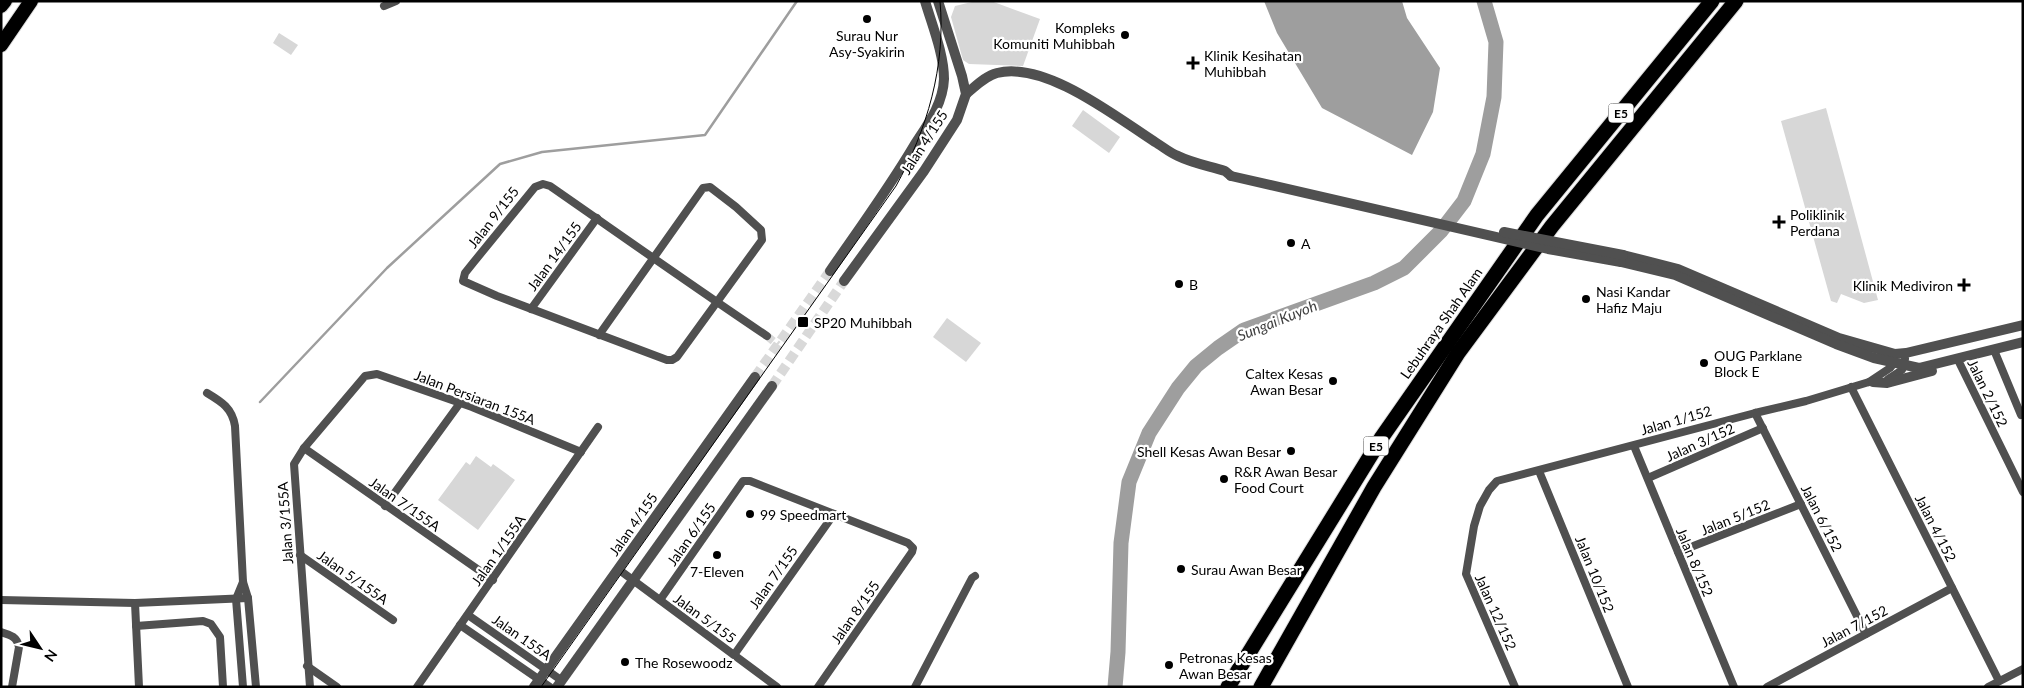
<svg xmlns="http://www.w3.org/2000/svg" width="2024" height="688" font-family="Lato,sans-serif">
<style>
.green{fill:#d7d7d7}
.water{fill:#9e9e9e}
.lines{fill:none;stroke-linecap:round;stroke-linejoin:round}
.stream{stroke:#9e9e9e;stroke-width:2.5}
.river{stroke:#9e9e9e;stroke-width:15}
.minor-tunnel{stroke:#d9d9d9;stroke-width:8;stroke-dasharray:8 4;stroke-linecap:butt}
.tertiary-tunnel{stroke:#d9d9d9;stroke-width:10;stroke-dasharray:10 5;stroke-linecap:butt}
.trunk-casing{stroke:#dbdbdb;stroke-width:16}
.motorway-casing{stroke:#dbdbdb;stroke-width:17}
.minor{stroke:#505050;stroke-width:8}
.tertiary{stroke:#505050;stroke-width:10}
.trunk{stroke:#000;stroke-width:14}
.motorway{stroke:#000;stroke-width:15}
.tram{stroke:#000;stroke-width:1}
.tertiary-bridge{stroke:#505050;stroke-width:10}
.poi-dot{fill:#000;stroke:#fff;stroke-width:2}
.labels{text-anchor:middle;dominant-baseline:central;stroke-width:4.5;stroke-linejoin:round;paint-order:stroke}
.shield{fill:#fff;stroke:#4c4c4c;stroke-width:1}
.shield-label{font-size:12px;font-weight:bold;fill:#000}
.poi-label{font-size:14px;fill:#000;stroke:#fff;text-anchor:start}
.street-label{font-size:14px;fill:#000;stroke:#fff}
.water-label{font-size:15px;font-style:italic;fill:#3f3f3f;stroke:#fff}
</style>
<rect width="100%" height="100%" fill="#fff"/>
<g class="green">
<polygon points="976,1 991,1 1040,19 1023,66 969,64 963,60 951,17 955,6"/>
<polygon points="279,33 298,45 291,55 273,43"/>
<polygon points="1826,108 1878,300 1864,303 1841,294 1837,303 1831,301 1781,121"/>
<polygon points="1083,110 1120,137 1109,153 1072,126"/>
<polygon points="947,318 981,343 966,362 933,337"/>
<polygon points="476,456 491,467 493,464 515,480 478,530 438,500 466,462 470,465"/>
</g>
<polygon class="water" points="1264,1 1402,1 1407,18 1440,68 1433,112 1412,155 1322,108 1277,33"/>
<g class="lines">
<polyline class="stream" points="260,402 387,268 500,164 542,152 705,135 797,1"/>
<polyline class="river" points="1115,687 1118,652 1121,543 1129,482 1149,433 1178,388 1196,366 1218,348 1244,330 1374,283 1404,268 1441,231 1464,201 1483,154 1494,97 1496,42 1484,1"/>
<polyline class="minor-tunnel" points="767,336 778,345"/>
<g class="tertiary-tunnel">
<polyline points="755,377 830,271"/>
<polyline points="772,386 844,281"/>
</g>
<g class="trunk-casing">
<g id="trunk">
<polyline points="1,6 5,1"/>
<polyline points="1,45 31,1"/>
</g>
</g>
<g class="motorway-casing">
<g id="motorway">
<polyline points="1228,687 1382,437 1537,215 1712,1"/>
<polyline points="1261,687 1374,487 1458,353 1552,226 1736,1"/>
</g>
</g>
<g class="minor">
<polyline points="384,6 396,1"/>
<polyline points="531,309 597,218"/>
<path d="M599,335L703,188L710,187L736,207L761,230L762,240L677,357L672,360H667L497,296L463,281L465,273L473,263L535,187L543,184L550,186C622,236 694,287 767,336"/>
<polyline points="1994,350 2021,415"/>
<polyline points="1958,360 2023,492"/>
<polyline points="1888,379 1902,370 1905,359"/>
<polyline points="1869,382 1890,368 1894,363"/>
<polyline points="1851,387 1999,681"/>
<path d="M207,393C222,402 232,408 235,426L243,582L248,598L256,687"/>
<polyline points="1755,413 1866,634"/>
<polyline points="1634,446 1734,687"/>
<polyline points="304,448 493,580"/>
<polyline points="1539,471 1628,687"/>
<polyline points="1648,478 1763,428"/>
<polyline points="385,506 460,403"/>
<polyline points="1678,552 1801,504"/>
<polyline points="300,555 393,620"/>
<polyline points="618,569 777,687"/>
<polyline points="243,582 236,599 243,687"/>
<polyline points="1,600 135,603 248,598"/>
<polyline points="660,600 743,481 750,481 908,543 913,548 912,552 818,687"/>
<polyline points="135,603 139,687"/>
<polyline points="468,615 561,680"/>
<polyline points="460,625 550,687"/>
<polyline points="136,626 203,621 211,624 220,637 223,687"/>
<path d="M1,632C11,635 17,637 19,647L12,687"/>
<polyline points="734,655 834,514"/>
<polyline points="307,666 337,687"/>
<polyline points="310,687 294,464 304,448 365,376 377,374 472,407 581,452"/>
<polyline points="417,687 598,427"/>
<polyline points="915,687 972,578 975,576"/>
<polyline points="1515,687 1466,574 1474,526 1480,506 1489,490 1497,481 1755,413 1806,401 1869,382 1876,381"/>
<polyline points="1767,687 1952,588"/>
<polyline points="1988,687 2023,669"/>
</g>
<g class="tertiary">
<path d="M966,94C975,87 985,76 997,73C1046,61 1116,117 1155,142C1162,146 1170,153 1178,156C1192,163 1209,166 1225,171L1231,176"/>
<polyline points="1623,255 1678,269 1839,338 1895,354 1906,353 2023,325"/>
<polyline points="1621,262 1675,275 1836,344 1874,358 1919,368 2023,342"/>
<path d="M830,271C859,229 889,188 915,144C928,124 943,104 944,79C944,54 932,25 925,1"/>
<polyline points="844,281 924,171 957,120 966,94 962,76 938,1"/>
<polyline points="1873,382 1887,383 1932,371"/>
<polyline points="534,687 755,377"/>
<polyline points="557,687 772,386"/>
</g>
<use href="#trunk" class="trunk"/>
<use href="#motorway" class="motorway"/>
<path class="tram" d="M541,687L896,186C927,130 946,66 940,1"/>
<g class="tertiary-bridge">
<polyline points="1231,176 1548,249 1621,262"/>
<polyline points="1504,232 1623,255"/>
</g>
</g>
<g class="poi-dot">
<circle cx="867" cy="19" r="5"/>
<circle cx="1125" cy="35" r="5"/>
<path d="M1190.5 55.5h5v5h5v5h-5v5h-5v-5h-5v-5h5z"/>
<path d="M1776.5 214.5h5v5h5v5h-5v5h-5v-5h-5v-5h5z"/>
<circle cx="1291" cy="243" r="5"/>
<circle cx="1179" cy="284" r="5"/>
<path d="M1961.5 277.5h5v5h5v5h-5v5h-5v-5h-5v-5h5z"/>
<circle cx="1586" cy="299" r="5"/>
<rect x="797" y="316" width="12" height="12" rx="2.5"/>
<circle cx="1704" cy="363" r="5"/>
<circle cx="1333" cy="381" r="5"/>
<circle cx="1291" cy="451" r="5"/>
<circle cx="1224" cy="479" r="5"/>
<circle cx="750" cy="514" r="5"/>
<circle cx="717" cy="555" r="5"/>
<circle cx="1181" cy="569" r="5"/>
<circle cx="625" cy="662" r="5"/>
<circle cx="1169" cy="665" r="5"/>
</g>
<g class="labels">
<g class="shield">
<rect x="1608.5" y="103.5" width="25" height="19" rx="4"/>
<rect x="1363.5" y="436.5" width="25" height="19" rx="4"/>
</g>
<g class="shield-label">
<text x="1621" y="113">E5</text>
<text x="1376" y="446">E5</text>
</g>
<g class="poi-label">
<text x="1115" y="27" text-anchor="end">Kompleks<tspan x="1115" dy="16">Komuniti Muhibbah</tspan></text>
<text x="867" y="35" text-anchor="middle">Surau Nur<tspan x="867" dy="16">Asy-Syakirin</tspan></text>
<text x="1204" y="55">Klinik Kesihatan<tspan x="1204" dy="16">Muhibbah</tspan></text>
<text x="1790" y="214">Poliklinik<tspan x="1790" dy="16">Perdana</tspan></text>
<text x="1301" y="243">A</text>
<text x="1189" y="284">B</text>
<text x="1953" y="285" text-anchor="end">Klinik Mediviron</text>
<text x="1596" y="291">Nasi Kandar<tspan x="1596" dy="16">Hafiz Maju</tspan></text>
<text x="814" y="322">SP20 Muhibbah</text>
<text x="1714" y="355">OUG Parklane<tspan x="1714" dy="16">Block E</tspan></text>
<text x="1323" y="373" text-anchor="end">Caltex Kesas<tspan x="1323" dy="16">Awan Besar</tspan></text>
<text x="1281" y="451" text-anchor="end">Shell Kesas Awan Besar</text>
<text x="1234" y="471">R&amp;R Awan Besar<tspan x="1234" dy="16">Food Court</tspan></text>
<text x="760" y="514">99 Speedmart</text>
<text x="1191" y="569">Surau Awan Besar</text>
<text x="717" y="571" text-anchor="middle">7-Eleven</text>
<text x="1179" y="657">Petronas Kesas<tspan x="1179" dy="16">Awan Besar</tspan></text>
<text x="635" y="662">The Rosewoodz</text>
</g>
<g class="street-label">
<text transform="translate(924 142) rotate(-57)">Jalan 4/155</text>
<text transform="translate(493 217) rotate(-52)">Jalan 9/155</text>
<text transform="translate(554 256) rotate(-54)">Jalan 14/155</text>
<text transform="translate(1441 323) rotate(-55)">Lebuhraya Shah Alam</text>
<text transform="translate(1988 393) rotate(64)">Jalan 2/152</text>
<text transform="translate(475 397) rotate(21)">Jalan Persiaran 155A</text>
<text transform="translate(1676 420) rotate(-16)">Jalan 1/152</text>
<text transform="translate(1700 442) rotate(-24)">Jalan 3/152</text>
<text transform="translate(405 504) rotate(35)">Jalan 7/155A</text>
<text transform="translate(1735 517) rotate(-22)">Jalan 5/152</text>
<text transform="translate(1822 518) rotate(63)">Jalan 6/152</text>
<text transform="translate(285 523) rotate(-94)">Jalan 3/155A</text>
<text transform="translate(633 524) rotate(-55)">Jalan 4/155</text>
<text transform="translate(1936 528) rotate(63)">Jalan 4/152</text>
<text transform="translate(691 534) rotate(-55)">Jalan 6/155</text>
<text transform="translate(498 550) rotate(-55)">Jalan 1/155A</text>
<text transform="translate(1695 562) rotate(67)">Jalan 8/152</text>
<text transform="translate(1595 574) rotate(68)">Jalan 10/152</text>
<text transform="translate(353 577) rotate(35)">Jalan 5/155A</text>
<text transform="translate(773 577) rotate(-55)">Jalan 7/155</text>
<text transform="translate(855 612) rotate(-55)">Jalan 8/155</text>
<text transform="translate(1496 612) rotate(66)">Jalan 12/152</text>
<text transform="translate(705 618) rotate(36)">Jalan 5/155</text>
<text transform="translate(1854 626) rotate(-28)">Jalan 7/152</text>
<text transform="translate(522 637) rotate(35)">Jalan 155A</text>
</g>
<g class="water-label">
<text transform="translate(1277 320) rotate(-22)">Sungai Kuyoh</text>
</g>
</g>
<rect width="2024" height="688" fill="none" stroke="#000000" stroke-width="5"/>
<g transform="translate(40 648) rotate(125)" stroke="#ffffff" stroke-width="4" paint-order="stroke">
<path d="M0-4L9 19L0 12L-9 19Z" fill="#000000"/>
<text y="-8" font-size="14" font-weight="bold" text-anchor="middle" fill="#000000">N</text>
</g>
</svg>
